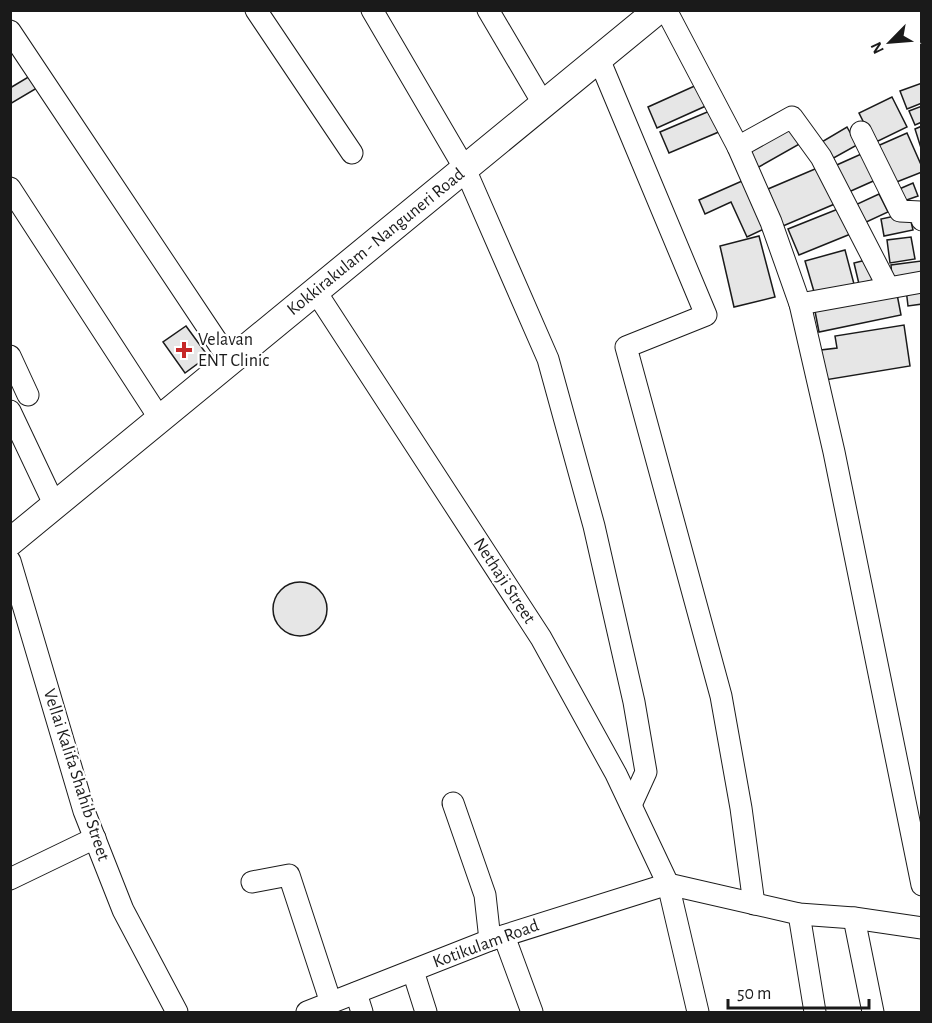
<svg xmlns="http://www.w3.org/2000/svg" width="932" height="1023" font-family="'Alegreya Sans',sans-serif">
<style>
.building{fill:#e6e6e6;stroke:#1a1a1a;stroke-width:1.5}
.lines{fill:none;stroke-linecap:round;stroke-linejoin:round}
.minor-casing{stroke:#1a1a1a;stroke-width:23}
.major-casing{stroke:#1a1a1a;stroke-width:29}
.minor{stroke:#fff;stroke-width:21}
.major{stroke:#fff;stroke-width:27}
.poi-dot{fill:#c62828;stroke:#fff;stroke-width:2}
.labels{text-anchor:middle;dominant-baseline:central;stroke-width:4.5;stroke-linejoin:round;paint-order:stroke}
.street-label{font-size:18px;fill:#1a1a1a;stroke:#fff}
.poi-label{font-size:18px;fill:#1a1a1a;stroke:#fff;text-anchor:start}
</style>
<rect width="100%" height="100%" fill="#fff"/>
<g class="building">
<polygon points="30,76 37,88 10,104 10,88"/>
<polygon points="922,83 922,103 907,109 900,91"/>
<polygon points="699,84 708,105 657,128 648,107"/>
<polygon points="892,97 907,127 874,143 859,113"/>
<polygon points="922,106 922,122 915,125 909,111"/>
<polygon points="712,110 721,131 669,153 660,132"/>
<polygon points="793,124 803,142 757,168 747,149"/>
<polygon points="922,126 922,148 921,148 915,129"/>
<polygon points="847,127 857,145 830,160 820,143"/>
<polygon points="907,133 922,167 922,172 889,185 873,148"/>
<polygon points="868,151 880,178 842,195 830,168"/>
<polygon points="822,166 837,203 783,226 768,189"/>
<polygon points="742,181 764,229 747,237 731,202 705,214 699,200"/>
<polygon points="913,183 918,196 901,202 897,190"/>
<polygon points="879,194 888,212 862,224 853,206"/>
<polygon points="843,207 853,233 799,255 788,229"/>
<polygon points="909,213 913,230 884,236 881,219"/>
<polygon points="759,236 775,297 734,307 720,246"/>
<polygon points="911,237 915,259 890,263 887,240"/>
<polygon points="845,250 854,284 815,295 805,261"/>
<polygon points="870,259 876,279 859,284 854,263"/>
<polygon points="921,261 922,275 892,279 891,265"/>
<polygon points="922,287 922,304 908,306 906,289"/>
<polygon points="896,289 901,315 819,332 814,306"/>
<polygon points="904,325 910,366 825,380 821,350 837,348 835,336"/>
<polygon points="186,326 208,356 185,373 163,342"/>
<circle cx="300" cy="609" r="27"/>
</g>
<g class="lines">
<g class="minor-casing">
<g id="minor">
<polyline points="256,10 352,153"/>
<polyline points="372,10 465,169 548,359 594,526 634,702 646,772 631,805"/>
<polyline points="488,10 544,105"/>
<polyline points="666,10 738,147 771,222 800,304 834,452 922,885"/>
<polyline points="10,31 230,361"/>
<polyline points="599,59 706,315 626,347 721,696 741,808 754,904"/>
<polyline points="861,132 900,211 920,212 922,220"/>
<polyline points="738,147 792,117 821,157 888,287"/>
<polyline points="10,188 160,419"/>
<polyline points="316,292 541,638 616,774 668,884 698,1012"/>
<polyline points="800,304 922,282"/>
<polyline points="10,356 28,395"/>
<polyline points="10,411 55,506"/>
<polyline points="10,561 84,811 123,910 177,1012"/>
<polyline points="453,803 485,895 490,940"/>
<polyline points="10,879 95,838"/>
<polyline points="252,882 289,875 331,1003"/>
<polyline points="668,884 799,914 854,918 922,928"/>
<polyline points="799,914 815,1012"/>
<polyline points="854,918 873,1012"/>
<polyline points="504,936 532,1012"/>
<polyline points="413,971 426,1012"/>
<polyline points="356,993 362,1012"/>
<polyline points="307,1012 490,940 668,884"/>
</g>
</g>
<g class="major-casing">
<polyline id="major" points="10,542 658,10"/>
</g>
<use href="#minor" class="minor"/>
<use href="#major" class="major"/>
</g>
<path class="poi-dot" d="M181 341h6v6h6v6h-6v6h-6v-6h-6v-6h6z"/>
<g class="labels">
<g class="street-label">
<text transform="translate(376 242) rotate(-39)">Kokkirakulam - Nanguneri Road</text>
<text transform="translate(504 581) rotate(57)">Nethaji Street</text>
<text transform="translate(76 775) rotate(72)">Vellai Kalifa Shahib Street</text>
<text transform="translate(486 944) rotate(-20)">Kotikulam Road</text>
</g>
<g class="poi-label">
<text x="198" y="340">Velavan<tspan x="198" dy="21">ENT Clinic</tspan></text>
</g>
</g>
<rect width="932" height="1023" fill="none" stroke="#1a1a1a" stroke-width="24"/>
<g transform="translate(890 42) rotate(245)" stroke="#ffffff" stroke-width="4.5" paint-order="stroke">
<path d="M0-4.5L10 22L0 15L-10 22Z" fill="#1a1a1a"/>
<text y="-9" font-size="16" font-weight="bold" text-anchor="middle" fill="#1a1a1a">N</text>
</g>
<path d="M728 999v9h141v-9" fill="none" stroke="#1a1a1a" stroke-width="3"/>
<text x="737" y="999" font-size="18" fill="#1a1a1a" stroke="#ffffff" stroke-width="4.5" paint-order="stroke">50 m</text>
</svg>
